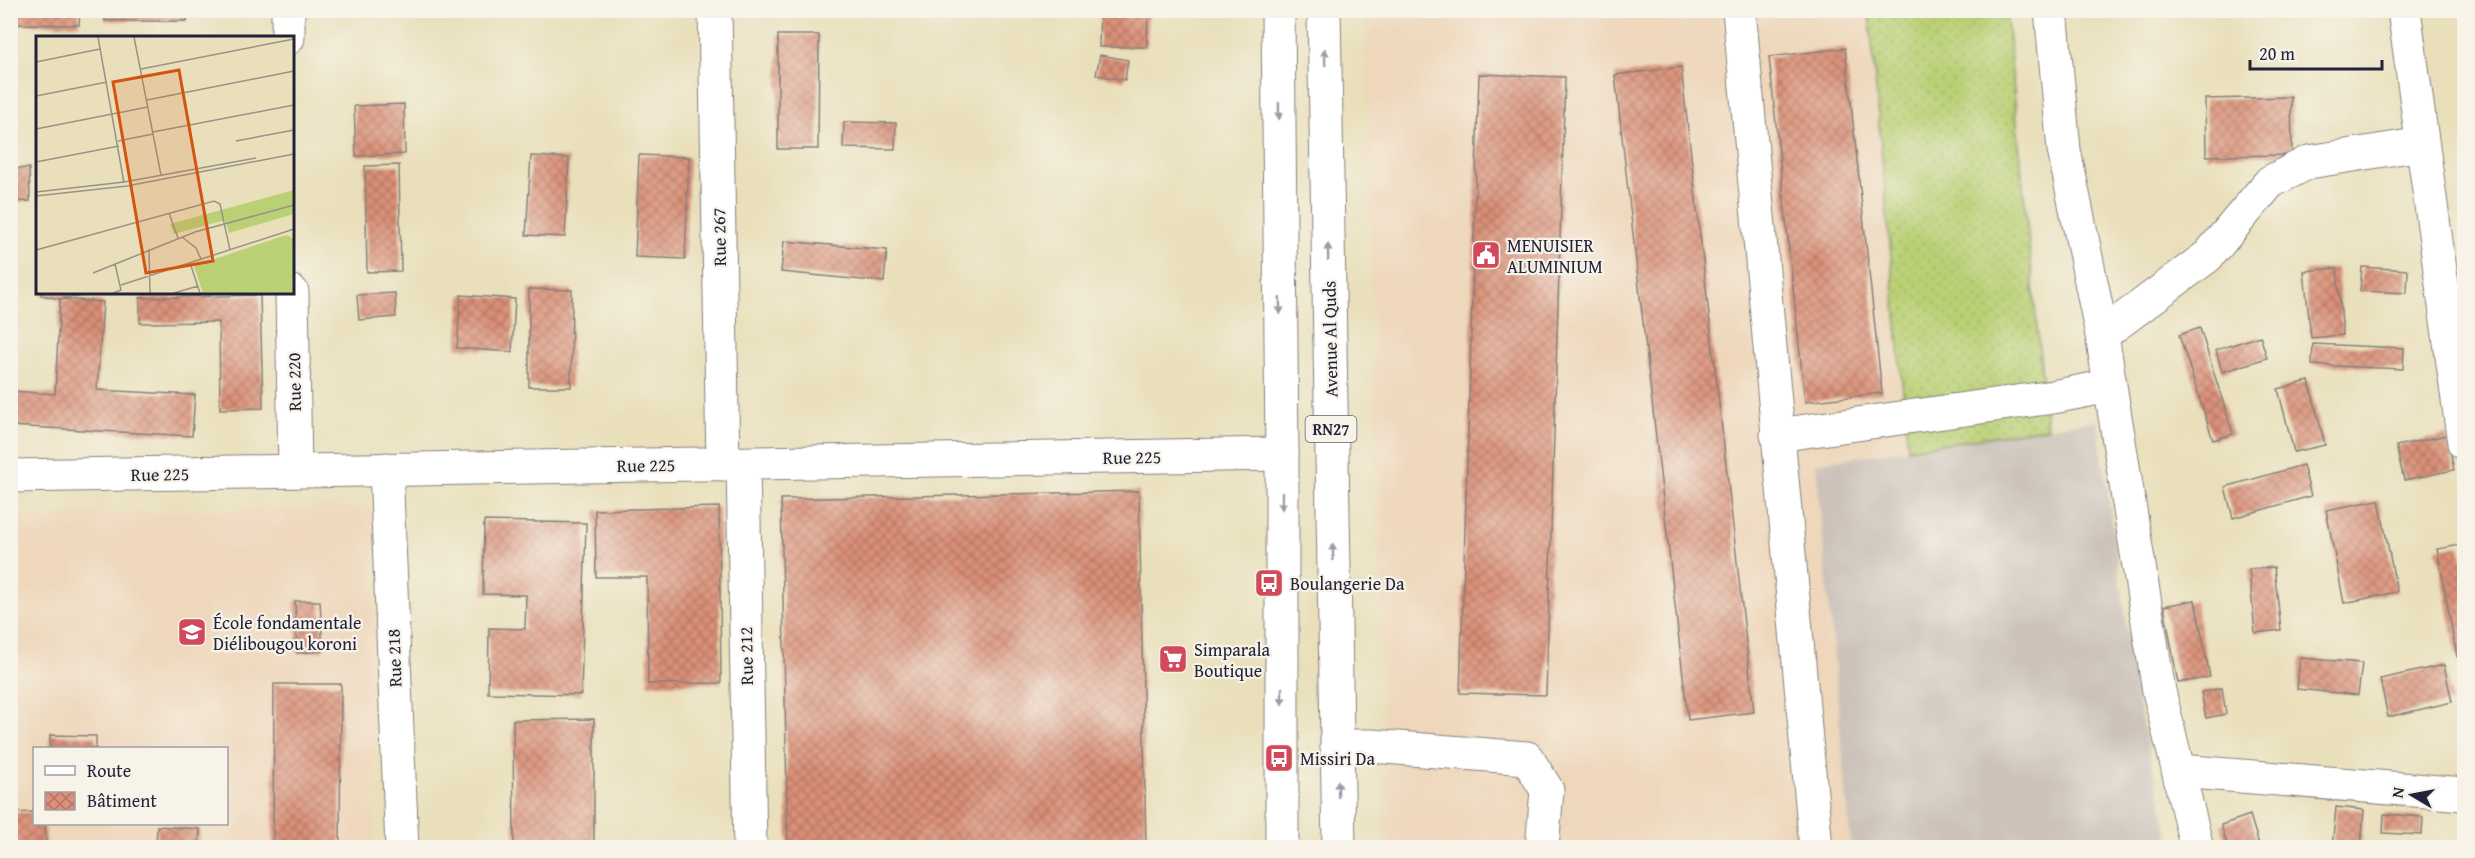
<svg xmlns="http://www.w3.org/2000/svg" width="2475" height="858" font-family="'Gentium Book Plus',serif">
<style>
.built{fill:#eed7bb;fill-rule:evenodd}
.industrial{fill:#ccc2b9}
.grass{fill:url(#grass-dots);stroke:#6e7958;stroke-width:1.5}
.building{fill:url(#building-cross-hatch)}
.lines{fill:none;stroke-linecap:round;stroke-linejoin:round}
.minor-casing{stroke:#86807a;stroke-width:35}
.major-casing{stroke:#86807a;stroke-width:35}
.minor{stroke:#fff;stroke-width:33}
.major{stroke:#fff;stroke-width:33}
.oneway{fill:#9c9ca7}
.labels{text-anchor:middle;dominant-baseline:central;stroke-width:4.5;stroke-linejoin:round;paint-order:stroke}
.shield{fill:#f7f3e8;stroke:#62616f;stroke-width:1.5}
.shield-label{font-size:16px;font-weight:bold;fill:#22223b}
.street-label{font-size:18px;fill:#22223b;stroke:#f7f3e8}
.poi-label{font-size:18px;fill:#22223b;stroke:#f7f3e8;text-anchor:start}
.inset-road{fill:none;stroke:#999387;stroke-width:1.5}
.view{fill:#d45411;fill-opacity:0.15;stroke:#d45411;stroke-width:3}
.inset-edge{fill:none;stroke:#22223b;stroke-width:3}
</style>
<defs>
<pattern id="grass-dots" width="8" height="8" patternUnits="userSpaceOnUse" patternTransform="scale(1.5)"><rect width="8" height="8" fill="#b9d074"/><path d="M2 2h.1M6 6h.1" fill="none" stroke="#9fb265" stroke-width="1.8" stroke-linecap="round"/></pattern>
<pattern id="building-cross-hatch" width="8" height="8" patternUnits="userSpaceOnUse" patternTransform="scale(1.5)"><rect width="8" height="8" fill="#db9077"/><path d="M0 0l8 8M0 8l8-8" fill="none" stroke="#b17563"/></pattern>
</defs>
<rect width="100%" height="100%" fill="#f7f3e8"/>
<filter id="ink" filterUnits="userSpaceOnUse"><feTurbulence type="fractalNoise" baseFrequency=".0167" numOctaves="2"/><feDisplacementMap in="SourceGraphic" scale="12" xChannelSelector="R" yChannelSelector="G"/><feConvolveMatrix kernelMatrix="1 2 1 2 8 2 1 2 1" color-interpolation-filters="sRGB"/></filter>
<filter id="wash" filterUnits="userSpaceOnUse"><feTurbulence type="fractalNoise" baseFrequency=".008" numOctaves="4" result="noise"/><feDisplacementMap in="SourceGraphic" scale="24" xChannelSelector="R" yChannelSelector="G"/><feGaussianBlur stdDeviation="1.35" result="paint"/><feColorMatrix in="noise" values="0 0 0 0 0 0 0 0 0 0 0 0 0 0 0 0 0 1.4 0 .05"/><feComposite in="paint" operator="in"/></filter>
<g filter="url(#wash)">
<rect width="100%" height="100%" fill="#e9dfba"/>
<g class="built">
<polygon points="1365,11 1869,11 1908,449 1816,463 1851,847 1386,847"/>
<path d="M374,506V847H11L10,516ZM34,748H226V824H34Z"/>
</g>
<polygon class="industrial" points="2097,420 2138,705 2172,847 1851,847 1816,463"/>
<polygon class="grass" points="1869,11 2006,11 2047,428 1908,449"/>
<g id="blocks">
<g class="building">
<polygon points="10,10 80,10 79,25 10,24"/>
<rect x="105" y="10" width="82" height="11"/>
<polygon points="1100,10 1148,10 1147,47 1099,47"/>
<polygon points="778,35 819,35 818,149 778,149"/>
<polygon points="1845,48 1882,393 1805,402 1769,57"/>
<polygon points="1100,55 1128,60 1125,80 1096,75"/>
<polygon points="1681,67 1754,712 1688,720 1615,75"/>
<polygon points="1479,74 1565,77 1546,695 1460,693"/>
<polygon points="2291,97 2292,155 2206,156 2205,99"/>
<polygon points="404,104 405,154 356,156 354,106"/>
<polygon points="844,122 896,123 895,149 843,148"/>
<polygon points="639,155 689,157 685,259 635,257"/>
<polygon points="531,156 569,158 565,237 526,235"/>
<polygon points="399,165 401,271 367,272 365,166"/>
<polygon points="29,168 30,201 10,202 10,169"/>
<polygon points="784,241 887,250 884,282 781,272"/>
<polygon points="2362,267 2408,270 2407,293 2360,291"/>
<polygon points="2337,268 2343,335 2311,338 2304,271"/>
<polygon points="529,289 572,290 571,387 529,387"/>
<polygon points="41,292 89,292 89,295 60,299 41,295"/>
<polygon points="395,293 396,317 359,320 357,295"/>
<polygon points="260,295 263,408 220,409 219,322 140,323 140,298"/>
<polygon points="461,295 515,299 512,352 457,348"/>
<polygon points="60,299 103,302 97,390 195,395 192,436 10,426 10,391 55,394"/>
<polygon points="2200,328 2233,434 2213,440 2179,335"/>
<polygon points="2260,336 2267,358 2222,372 2216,350"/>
<polygon points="2313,344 2404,348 2403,369 2312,365"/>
<polygon points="2309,381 2325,445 2294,452 2278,389"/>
<polygon points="2447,435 2454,470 2404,480 2396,446"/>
<polygon points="2303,465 2311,496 2233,518 2225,487"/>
<polygon points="1139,491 1146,848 788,848 781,499"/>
<polygon points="2379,500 2397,592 2344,603 2326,510"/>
<polygon points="719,507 721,683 648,684 647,577 596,577 595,510"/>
<polygon points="484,521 586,523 581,695 488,693 489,628 525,629 526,595 483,594"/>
<polygon points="2460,545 2464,568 2464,656 2457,657 2437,549"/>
<polygon points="2274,567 2281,630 2255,633 2249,569"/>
<polygon points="2195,600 2210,677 2178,683 2164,606"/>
<polygon points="295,601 320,601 323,651 297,653"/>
<polygon points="2300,658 2362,663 2358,695 2297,689"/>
<polygon points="2444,665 2452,702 2388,717 2380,679"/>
<polygon points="274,684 341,684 340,848 273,848"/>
<polygon points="2222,688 2226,714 2206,718 2201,692"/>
<polygon points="594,719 594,848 514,848 513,720"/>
<polygon points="50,735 96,736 96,748 50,748"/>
<polygon points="2336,807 2364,810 2361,848 2332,848"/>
<polygon points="34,812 34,824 45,824 46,848 10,848 10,813"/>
<polygon points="2384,814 2423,817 2422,835 2383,833"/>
<polygon points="2250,815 2260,848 2228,848 2221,825"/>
<polygon points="157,826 200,829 199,848 156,848"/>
</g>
</g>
</g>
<g filter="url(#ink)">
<use href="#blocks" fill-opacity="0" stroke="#86807a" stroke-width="1.5"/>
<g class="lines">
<g class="minor-casing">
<g id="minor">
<polyline points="288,10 288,38"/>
<polyline points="715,10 723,464"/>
<polyline points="1739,10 1816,848"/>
<polyline points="2051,10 2064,150 2102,335 2159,691 2197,848"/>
<polyline points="2404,10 2464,443"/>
<polyline points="292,292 295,471"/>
<polyline points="2102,335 2208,256 2270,182 2309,162 2422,144"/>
<polyline points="1777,435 2053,397 2109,386"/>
<polyline points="743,464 750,848"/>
<polyline points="386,469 402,848"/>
<polyline points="10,476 1282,454"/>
<polyline points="1337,746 1372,746 1527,758 1547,790 1542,848"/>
<polyline points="2179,771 2464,794"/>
</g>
</g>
<g class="major-casing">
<g id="major">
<polyline points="1278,10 1282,454 1282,848"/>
<polyline points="1324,10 1339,848"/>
</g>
</g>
<use href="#minor" class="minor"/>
<use href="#major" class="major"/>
</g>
<defs><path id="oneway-solid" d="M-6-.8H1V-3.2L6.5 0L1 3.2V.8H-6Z" transform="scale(1.5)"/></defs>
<g class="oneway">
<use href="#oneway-solid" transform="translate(1325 57) rotate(-91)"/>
<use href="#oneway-solid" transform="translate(1279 111) rotate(89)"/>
<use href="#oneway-solid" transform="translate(1328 252) rotate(-91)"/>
<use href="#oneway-solid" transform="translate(1280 306) rotate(89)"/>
<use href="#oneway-solid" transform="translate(1282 501) rotate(90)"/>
<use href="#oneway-solid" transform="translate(1333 552) rotate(-91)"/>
<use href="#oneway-solid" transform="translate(1282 696) rotate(90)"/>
<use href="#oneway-solid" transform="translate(1338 789) rotate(-91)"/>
</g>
</g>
<defs>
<g id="civic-square" transform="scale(1.5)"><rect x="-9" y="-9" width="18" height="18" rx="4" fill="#d1495b" stroke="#f7f3e8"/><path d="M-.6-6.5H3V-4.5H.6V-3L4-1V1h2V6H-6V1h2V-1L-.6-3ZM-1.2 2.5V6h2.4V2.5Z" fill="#fff"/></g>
<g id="bus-square" transform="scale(1.5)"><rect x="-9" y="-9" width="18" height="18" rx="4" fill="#d1495b" stroke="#f7f3e8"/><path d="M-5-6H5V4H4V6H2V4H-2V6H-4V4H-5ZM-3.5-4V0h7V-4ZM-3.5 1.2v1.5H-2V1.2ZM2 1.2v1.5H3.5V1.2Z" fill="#fff"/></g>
<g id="school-square" transform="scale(1.5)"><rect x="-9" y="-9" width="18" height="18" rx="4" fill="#d1495b" stroke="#f7f3e8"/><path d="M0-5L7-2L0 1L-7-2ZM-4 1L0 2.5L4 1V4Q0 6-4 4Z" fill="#fff"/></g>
<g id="supermarket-square" transform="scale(1.5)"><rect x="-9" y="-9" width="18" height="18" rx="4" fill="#d1495b" stroke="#f7f3e8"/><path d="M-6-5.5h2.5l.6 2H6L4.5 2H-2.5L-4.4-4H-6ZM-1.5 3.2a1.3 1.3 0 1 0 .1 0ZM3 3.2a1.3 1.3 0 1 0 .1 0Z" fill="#fff"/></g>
</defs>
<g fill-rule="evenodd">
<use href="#civic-square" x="1486" y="255"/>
<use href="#bus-square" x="1269" y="583"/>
<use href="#school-square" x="192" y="632"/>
<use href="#supermarket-square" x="1173" y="659"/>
<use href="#bus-square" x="1279" y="758"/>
</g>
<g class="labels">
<rect class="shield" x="1305.5" y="416" width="51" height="26" rx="4.5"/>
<g class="shield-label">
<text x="1331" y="429">RN27</text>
</g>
<g class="street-label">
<text transform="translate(719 237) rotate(-91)">Rue 267</text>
<text transform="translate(1330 339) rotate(-91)">Avenue Al Quds</text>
<text transform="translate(294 382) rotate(-91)">Rue 220</text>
<text transform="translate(1132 457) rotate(-1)">Rue 225</text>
<text transform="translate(646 465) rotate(-1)">Rue 225</text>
<text transform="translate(160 474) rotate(-1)">Rue 225</text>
<text transform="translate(746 656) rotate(-91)">Rue 212</text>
<text transform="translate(394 658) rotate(-92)">Rue 218</text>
</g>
<g class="poi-label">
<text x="1507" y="245">MENUISIER<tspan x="1507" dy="21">ALUMINIUM</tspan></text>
<text x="1290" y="583">Boulangerie Da</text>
<text x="213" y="622">École fondamentale<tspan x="213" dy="21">Diélibougou koroni</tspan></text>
<text x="1194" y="649">Simparala<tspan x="1194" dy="21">Boutique</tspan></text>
<text x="1300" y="758">Missiri Da</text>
</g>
</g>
<g transform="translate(36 36)">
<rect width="258" height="258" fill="#e9dfba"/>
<path d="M258,154V178L193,197L189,184L138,198L134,188Z" fill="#b9d074"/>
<path d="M250,199L258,203V257H167L158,230Z" fill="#b9d074"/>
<path class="inset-road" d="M62,1L88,147M98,1L125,139M0,26L64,13M105,33L258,3M0,60L71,46M111,64L258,35M0,93L112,71M117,96L258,69M82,105L117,98M200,105L258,94M0,126L83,110M0,156L88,146L220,122M0,160L91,150L258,118M133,177L142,202M146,201L160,212L165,223M113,213L114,257M0,214L178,165L184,168L194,214M154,227L164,257M57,237L159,196L258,169M85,249L258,193M77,257L85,254L79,228M138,257L162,250"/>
<path class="view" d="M143,34L177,225L110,237L77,46Z"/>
<rect width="258" height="258" class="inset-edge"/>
</g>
<rect width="2475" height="858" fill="none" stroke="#f7f3e8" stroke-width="36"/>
<rect x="33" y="747" width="195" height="78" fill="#f7f3e8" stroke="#a29fa3" stroke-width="1.5"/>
<rect x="45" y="766" width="30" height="9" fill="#ffffff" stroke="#a29fa3" stroke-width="1.5"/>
<text x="87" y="777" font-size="18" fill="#22223b">Route</text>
<rect x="45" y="792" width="30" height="18" fill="url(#building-cross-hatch)" stroke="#a29fa3" stroke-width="1.5"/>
<text x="87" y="807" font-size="18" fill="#22223b">Bâtiment</text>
<g transform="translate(2412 795) rotate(280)" stroke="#f7f3e8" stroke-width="4.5" paint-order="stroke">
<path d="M0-4.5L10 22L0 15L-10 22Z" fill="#22223b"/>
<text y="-9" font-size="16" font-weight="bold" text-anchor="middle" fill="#22223b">N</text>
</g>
<path d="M2250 60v9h132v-9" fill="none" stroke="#22223b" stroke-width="3"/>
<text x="2259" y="60" font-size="18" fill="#22223b" stroke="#f7f3e8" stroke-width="4.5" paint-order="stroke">20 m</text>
</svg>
